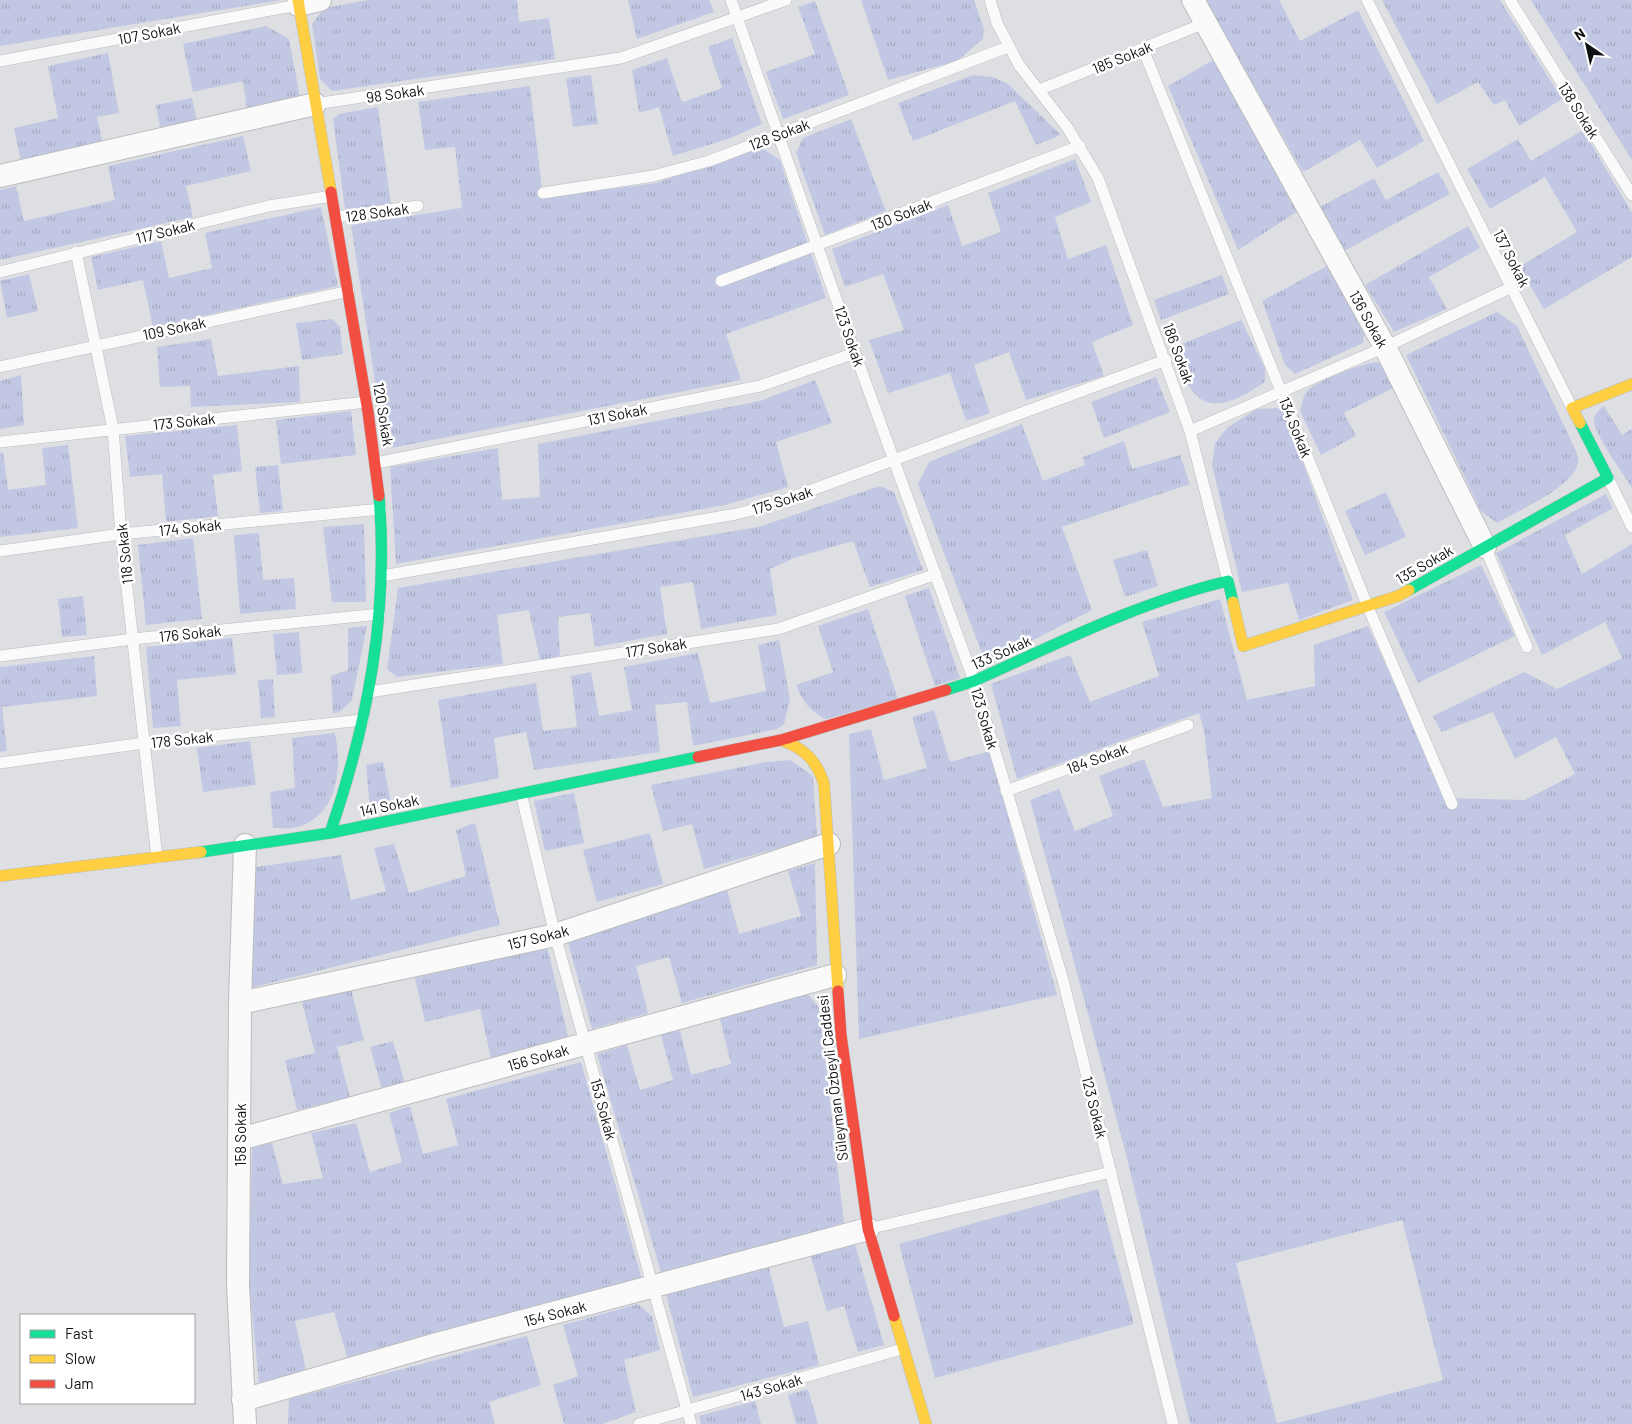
<svg xmlns="http://www.w3.org/2000/svg" width="1632" height="1424" font-family="Barlow,sans-serif">
<style>
.grass{fill:url(#grass-tufts);fill-rule:evenodd}
.lines{fill:none;stroke-linecap:round;stroke-linejoin:round}
.lane-casing{stroke:#bbbcbe;stroke-width:12}
.street-casing{stroke:#bbbcbe;stroke-width:24}
.fast-casing{stroke:#bbbcbe;stroke-width:12}
.slow-casing{stroke:#bbbcbe;stroke-width:12}
.jam-casing{stroke:#bbbcbe;stroke-width:12}
.lane{stroke:#fafafb;stroke-width:11}
.street{stroke:#fafafb;stroke-width:22}
.fast{stroke:#16e098;stroke-width:11}
.slow{stroke:#ffcf43;stroke-width:11}
.jam{stroke:#f24e42;stroke-width:11}
.labels{text-anchor:middle;dominant-baseline:central;stroke-width:5;stroke-linejoin:round;paint-order:stroke}
.street-label{font-size:15px;fill:#101113;stroke:#fff}
</style>
<defs>
<pattern id="grass-tufts" width="24" height="20" patternUnits="userSpaceOnUse" patternTransform="scale(1.25)"><rect width="24" height="20" fill="#c2c8e3"/><path d="M3 7l-1-3M5 7V3M7 7l1-3M15 17l-1-3M17 17v-4M19 17l1-3" fill="none" stroke="#a6abc2"/></pattern>
</defs>
<rect width="100%" height="100%" fill="#dedfe2"/>
<g class="grass">
<polygon points="0,0 282,0 0,46"/>
<polygon points="368,0 517,0 519,22 549,18 555,59 332,91 320,79 312,24 324,8"/>
<polygon points="628,0 709,0 714,12 637,39"/>
<polygon points="861,0 974,0 984,29 983,39 957,61 888,80"/>
<polygon points="1205,0 1279,0 1300,41 1358,10 1424,141 1377,168 1360,140 1303,172"/>
<polygon points="1382,0 1500,0 1562,99 1519,126 1505,100 1494,105 1478,82 1437,104"/>
<polygon points="1531,0 1632,0 1632,160"/>
<polygon points="815,1 849,95 783,119 766,72 815,54 798,7"/>
<polygon points="266,26 289,39 300,97 247,110 243,81 193,92 183,44"/>
<polygon points="732,38 762,124 731,138 673,156 659,107 639,113 632,70 667,58 681,100 683,102 722,88 708,47"/>
<polygon points="108,53 119,113 97,117 103,145 21,162 14,128 58,118 48,66"/>
<polygon points="1213,60 1298,211 1238,250 1168,86"/>
<polygon points="591,75 598,124 573,127 566,78"/>
<polygon points="973,75 992,77 1007,83 1061,135 1036,145 1015,101 913,141 898,103"/>
<polygon points="530,86 543,198 656,183 760,147 780,160 826,298 726,334 741,380 391,448 384,440 351,225 462,208 455,147 425,150 418,102"/>
<polygon points="192,98 198,126 161,133 156,105"/>
<polygon points="378,107 391,205 345,209 333,119 339,114"/>
<polygon points="851,119 886,211 825,235 796,153 803,138"/>
<polygon points="1583,130 1632,213 1632,257 1544,309 1519,267 1577,232 1545,177 1490,209 1467,169 1518,139 1531,161"/>
<polygon points="243,136 251,171 186,186 193,217 0,260 0,190 16,186 24,221 115,200 108,166"/>
<polygon points="1075,159 1091,202 1055,217 1068,259 1106,245 1133,325 1092,342 1104,376 1026,400 1009,352 974,365 990,413 966,421 950,373 888,393 869,340 904,330 883,274 845,287 832,249 948,205 962,246 1001,232 988,193"/>
<polygon points="1438,172 1450,194 1344,251 1320,207 1374,178 1386,200"/>
<polygon points="321,207 338,286 153,327 143,280 98,290 91,257 161,241 169,278 212,268 205,233"/>
<polygon points="1468,226 1480,248 1429,277 1447,309 1394,332 1365,285"/>
<polygon points="1327,266 1365,326 1363,343 1295,374 1285,365 1262,301"/>
<polygon points="29,274 38,311 7,318 0,281"/>
<polygon points="1222,275 1229,294 1161,320 1154,300"/>
<path d="M1497,312L1517,326L1576,451C1577,454 1579,459 1578,463C1574,487 1517,511 1497,523L1481,511L1406,355Z"/>
<polygon points="332,319 340,327 343,354 302,360 296,323"/>
<path d="M1241,320L1265,368V382C1208,420 1193,407 1172,348Z"/>
<polygon points="211,339 218,376 299,366 300,402 191,407 190,386 160,387 157,347"/>
<path d="M1378,362L1387,369L1397,386L1344,413L1356,436L1321,455L1300,411C1302,405 1303,397 1306,392C1316,380 1363,363 1378,362Z"/>
<polygon points="21,375 24,425 0,429 0,381"/>
<polygon points="1156,377 1170,412 1104,438 1091,402"/>
<polygon points="815,380 832,423 776,442 788,487 725,505 396,564 390,467 498,448 502,500 540,497 538,444 760,401"/>
<path d="M1604,406L1622,435L1632,429V488C1624,475 1595,435 1594,422C1594,415 1598,410 1604,406Z"/>
<polygon points="1283,408 1353,600 1299,620 1288,583 1242,592 1212,465 1215,443 1228,427 1257,409"/>
<polygon points="351,411 356,455 281,464 276,420"/>
<polygon points="1022,424 1043,481 1085,465 1083,457 1124,441 1132,469 1180,455 1190,484 1062,527 1092,610 986,664 918,484 929,462"/>
<polygon points="237,425 242,471 213,475 218,516 166,522 162,474 130,477 125,436"/>
<polygon points="68,445 78,528 0,537 0,453 3,453 8,490 46,485 42,448"/>
<polygon points="278,465 283,511 260,513 255,467"/>
<polygon points="880,486 894,492 923,570 870,587 853,541 794,558 770,569 777,615 701,629 693,582 660,587 667,634 595,647 590,613 558,617 560,656 540,660 529,610 497,615 503,664 397,677 387,669 398,588 758,527"/>
<polygon points="1386,492 1406,537 1365,555 1345,511"/>
<path d="M1606,494L1613,508L1565,535L1582,574L1632,544V1424H1190L1126,1154L1030,800L1059,789L1075,831L1113,816L1099,776L1144,759L1163,807L1212,798L1204,731L1199,713L1017,779L991,684L1070,655L1090,702L1159,676L1142,622L1220,599L1247,700L1315,686L1314,645L1368,626L1447,798L1525,800L1575,774L1556,737L1515,759L1493,712L1441,732L1433,716L1524,672L1557,689L1622,658L1605,622L1542,655L1496,553ZM1402,1220L1443,1380L1277,1423L1236,1263Z"/>
<polygon points="364,524 366,602 332,602 323,527"/>
<polygon points="259,533 263,580 294,578 296,609 240,614 234,535"/>
<polygon points="193,538 202,619 146,625 138,545"/>
<polygon points="1147,550 1158,586 1125,597 1113,560"/>
<polygon points="1481,565 1515,636 1418,683 1384,612"/>
<polygon points="929,588 960,678 935,686 905,596"/>
<polygon points="83,596 87,635 62,637 58,599"/>
<path d="M868,609L898,699L826,719C809,711 803,701 796,685L833,672L818,626Z"/>
<polygon points="367,626 352,700 341,711 333,714 331,676 348,670 348,628"/>
<polygon points="299,632 302,673 277,675 273,634"/>
<polygon points="232,638 236,674 177,680 181,726 153,728 146,647"/>
<polygon points="779,640 790,699 784,724 777,729 693,746 687,702 655,705 660,752 534,770 526,732 494,738 499,778 451,788 438,700 536,683 543,731 577,727 571,676 591,672 599,716 632,710 624,667 698,653 710,703 766,691 758,645"/>
<polygon points="94,656 97,696 2,707 7,751 0,752 0,667"/>
<polygon points="273,679 275,717 261,718 258,680"/>
<polygon points="934,710 950,762 990,751 1057,995 859,1039 849,734 871,729 884,780 927,768 912,717"/>
<path d="M335,733C343,770 337,819 293,828C287,829 279,828 273,828L270,792L295,788L292,738Z"/>
<polygon points="250,741 256,785 203,792 197,748"/>
<polygon points="790,760 813,776 817,837 704,869 692,824 663,831 651,785 766,762"/>
<polygon points="383,762 391,803 370,809 366,765"/>
<polygon points="574,793 584,843 545,851 534,801"/>
<polygon points="475,823 500,925 250,988 256,867 341,855 351,900 386,891 374,848 394,844 409,893 466,876 456,830"/>
<polygon points="650,833 663,884 597,902 583,850"/>
<polygon points="815,863 817,965 682,1003 669,957 636,966 648,1013 592,1029 567,939 727,890 739,934 801,916 788,871"/>
<polygon points="547,946 569,1040 491,1058 480,1009 425,1022 415,978"/>
<polygon points="351,989 364,1040 337,1047 350,1097 297,1110 285,1060 315,1053 302,1002"/>
<polygon points="807,993 819,1008 844,1223 662,1276 597,1054 627,1045 640,1090 673,1080 661,1035 680,1030 691,1075 731,1064 719,1015"/>
<polygon points="393,1041 405,1084 382,1090 370,1047"/>
<polygon points="581,1062 642,1280 348,1360 334,1312 295,1321 306,1370 259,1383 249,1283 252,1148 272,1143 283,1184 323,1178 311,1133 356,1123 370,1172 402,1162 389,1113 410,1106 423,1154 458,1145 446,1099"/>
<polygon points="1098,1189 1134,1324 935,1378 899,1244"/>
<polygon points="854,1241 884,1345 858,1352 844,1306 827,1311 810,1254"/>
<polygon points="769,1268 784,1327 808,1321 819,1365 693,1397 666,1294"/>
<polygon points="638,1304 652,1316 660,1350 624,1360 636,1412 602,1424 564,1424 553,1385 578,1376 563,1325"/>
<polygon points="527,1336 541,1385 489,1402 495,1424 288,1424 289,1399"/>
<polygon points="808,1389 818,1424 796,1424 788,1395"/>
<polygon points="755,1401 761,1424 701,1424 699,1416"/>
</g>
<g class="lines">
<g class="lane-casing">
<g id="lane">
<polyline points="731,0 855,353 974,681 1063,980 1173,1424"/>
<polyline points="990,0 997,23 1019,65 1067,127 1098,178 1190,431 1228,581"/>
<polyline points="1367,0 1572,408"/>
<polyline points="1510,0 1632,195"/>
<polyline points="1143,49 1368,607 1452,804"/>
<polyline points="0,61 298,5"/>
<polyline points="1039,90 1205,23"/>
<polyline points="315,104 621,58 786,0"/>
<polyline points="543,193 653,176 709,161 1008,47"/>
<polyline points="336,217 418,206"/>
<polyline points="76,252 113,429 121,534 157,858"/>
<polyline points="0,272 269,206 332,196"/>
<polyline points="721,281 1080,146"/>
<polyline points="0,367 349,291"/>
<polyline points="1190,431 1385,347 1510,288"/>
<polyline points="0,442 367,402"/>
<polyline points="376,463 760,386 855,353"/>
<polyline points="1608,478 1632,527"/>
<polyline points="1485,547 1527,647"/>
<polyline points="0,551 121,534 381,509"/>
<polyline points="382,576 736,514 768,506 1166,360"/>
<polyline points="0,656 133,639 380,614"/>
<polyline points="369,692 778,629 936,574"/>
<polyline points="0,763 144,743 363,720"/>
<polyline points="1006,791 1188,725"/>
<polyline points="521,793 555,935 691,1424"/>
<polyline points="868,1229 1111,1172"/>
<polyline points="639,1424 902,1349"/>
</g>
</g>
<g class="street-casing">
<g id="street">
<polyline points="1193,0 1385,347 1485,547"/>
<polyline points="298,5 320,0"/>
<polyline points="0,176 315,104"/>
<polyline points="240,1003 555,935 829,844"/>
<polyline points="240,1139 835,975"/>
<polyline points="243,1400 433,1345 868,1229"/>
<polyline points="245,1424 238,1285 240,1003 245,845"/>
</g>
</g>
<g class="fast-casing">
<g id="fast">
<polyline points="1409,590 1608,478 1580,423"/>
<path d="M946,690L974,681C1057,644 1139,602 1228,581L1233,602"/>
<path d="M330,833C368,723 389,612 379,496"/>
<polyline points="201,852 330,833 698,757"/>
</g>
</g>
<g class="slow-casing">
<g id="slow">
<polyline points="298,0 331,192"/>
<polyline points="1580,423 1572,408 1632,384"/>
<polyline points="1233,602 1243,646 1398,596 1409,590"/>
<path d="M781,740C804,748 817,761 824,784L838,991"/>
<polyline points="0,876 201,852"/>
<polyline points="894,1316 926,1424"/>
</g>
</g>
<g class="jam-casing">
<g id="jam">
<polyline points="331,192 368,412 379,496"/>
<polyline points="698,757 781,740 946,690"/>
<polyline points="838,991 841,1035 868,1229 894,1316"/>
</g>
</g>
<use href="#lane" class="lane"/>
<use href="#street" class="street"/>
<use href="#fast" class="fast"/>
<use href="#slow" class="slow"/>
<use href="#jam" class="jam"/>
</g>
<g class="labels">
<g class="street-label">
<text transform="translate(149 33) rotate(-11)">107 Sokak</text>
<text transform="translate(1122 57) rotate(-22)">185 Sokak</text>
<text transform="translate(395 93) rotate(-8)">98 Sokak</text>
<text transform="translate(1579 110) rotate(58)">138 Sokak</text>
<text transform="translate(779 134) rotate(-21)">128 Sokak</text>
<text transform="translate(377 212) rotate(-8)">128 Sokak</text>
<text transform="translate(901 214) rotate(-21)">130 Sokak</text>
<text transform="translate(165 231) rotate(-14)">117 Sokak</text>
<text transform="translate(1512 258) rotate(63)">137 Sokak</text>
<text transform="translate(1369 319) rotate(61)">136 Sokak</text>
<text transform="translate(174 328) rotate(-12)">109 Sokak</text>
<text transform="translate(850 336) rotate(71)">123 Sokak</text>
<text transform="translate(1179 353) rotate(70)">186 Sokak</text>
<text transform="translate(384 414) rotate(81)">120 Sokak</text>
<text transform="translate(617 414) rotate(-11)">131 Sokak</text>
<text transform="translate(184 421) rotate(-6)">173 Sokak</text>
<text transform="translate(1296 427) rotate(68)">134 Sokak</text>
<text transform="translate(782 500) rotate(-18)">175 Sokak</text>
<text transform="translate(190 527) rotate(-6)">174 Sokak</text>
<text transform="translate(124 554) rotate(-96)">118 Sokak</text>
<text transform="translate(1424 564) rotate(-30)">135 Sokak</text>
<text transform="translate(190 633) rotate(-6)">176 Sokak</text>
<text transform="translate(656 647) rotate(-9)">177 Sokak</text>
<text transform="translate(1001 652) rotate(-24)">133 Sokak</text>
<text transform="translate(985 718) rotate(74)">123 Sokak</text>
<text transform="translate(182 739) rotate(-6)">178 Sokak</text>
<text transform="translate(1097 758) rotate(-20)">184 Sokak</text>
<text transform="translate(389 805) rotate(-12)">141 Sokak</text>
<text transform="translate(538 937) rotate(-14)">157 Sokak</text>
<text transform="translate(538 1057) rotate(-16)">156 Sokak</text>
<text transform="translate(832 1078) rotate(-97)">Süleyman Özbeyli Caddesi</text>
<text transform="translate(1095 1107) rotate(76)">123 Sokak</text>
<text transform="translate(604 1109) rotate(75)">153 Sokak</text>
<text transform="translate(240 1135) rotate(-90)">158 Sokak</text>
<text transform="translate(555 1313) rotate(-15)">154 Sokak</text>
<text transform="translate(771 1387) rotate(-16)">143 Sokak</text>
</g>
</g>
<rect x="20" y="1314" width="175" height="90" fill="#ffffff" stroke="#9fa0a1"/>
<rect x="30" y="1330" width="25" height="8" fill="#16e098" stroke="#9fa0a1"/>
<text x="65" y="1339" font-size="15" fill="#101113">Fast</text>
<rect x="30" y="1355" width="25" height="8" fill="#ffcf43" stroke="#9fa0a1"/>
<text x="65" y="1364" font-size="15" fill="#101113">Slow</text>
<rect x="30" y="1380" width="25" height="8" fill="#f24e42" stroke="#9fa0a1"/>
<text x="65" y="1389" font-size="15" fill="#101113">Jam</text>
<g transform="translate(1587 45) rotate(326)" stroke="#ffffff" stroke-width="4" paint-order="stroke">
<path d="M0-4L9 19L0 12L-9 19Z" fill="#101113"/>
<text y="-8" font-size="14" font-weight="bold" text-anchor="middle" fill="#101113">N</text>
</g>
</svg>
